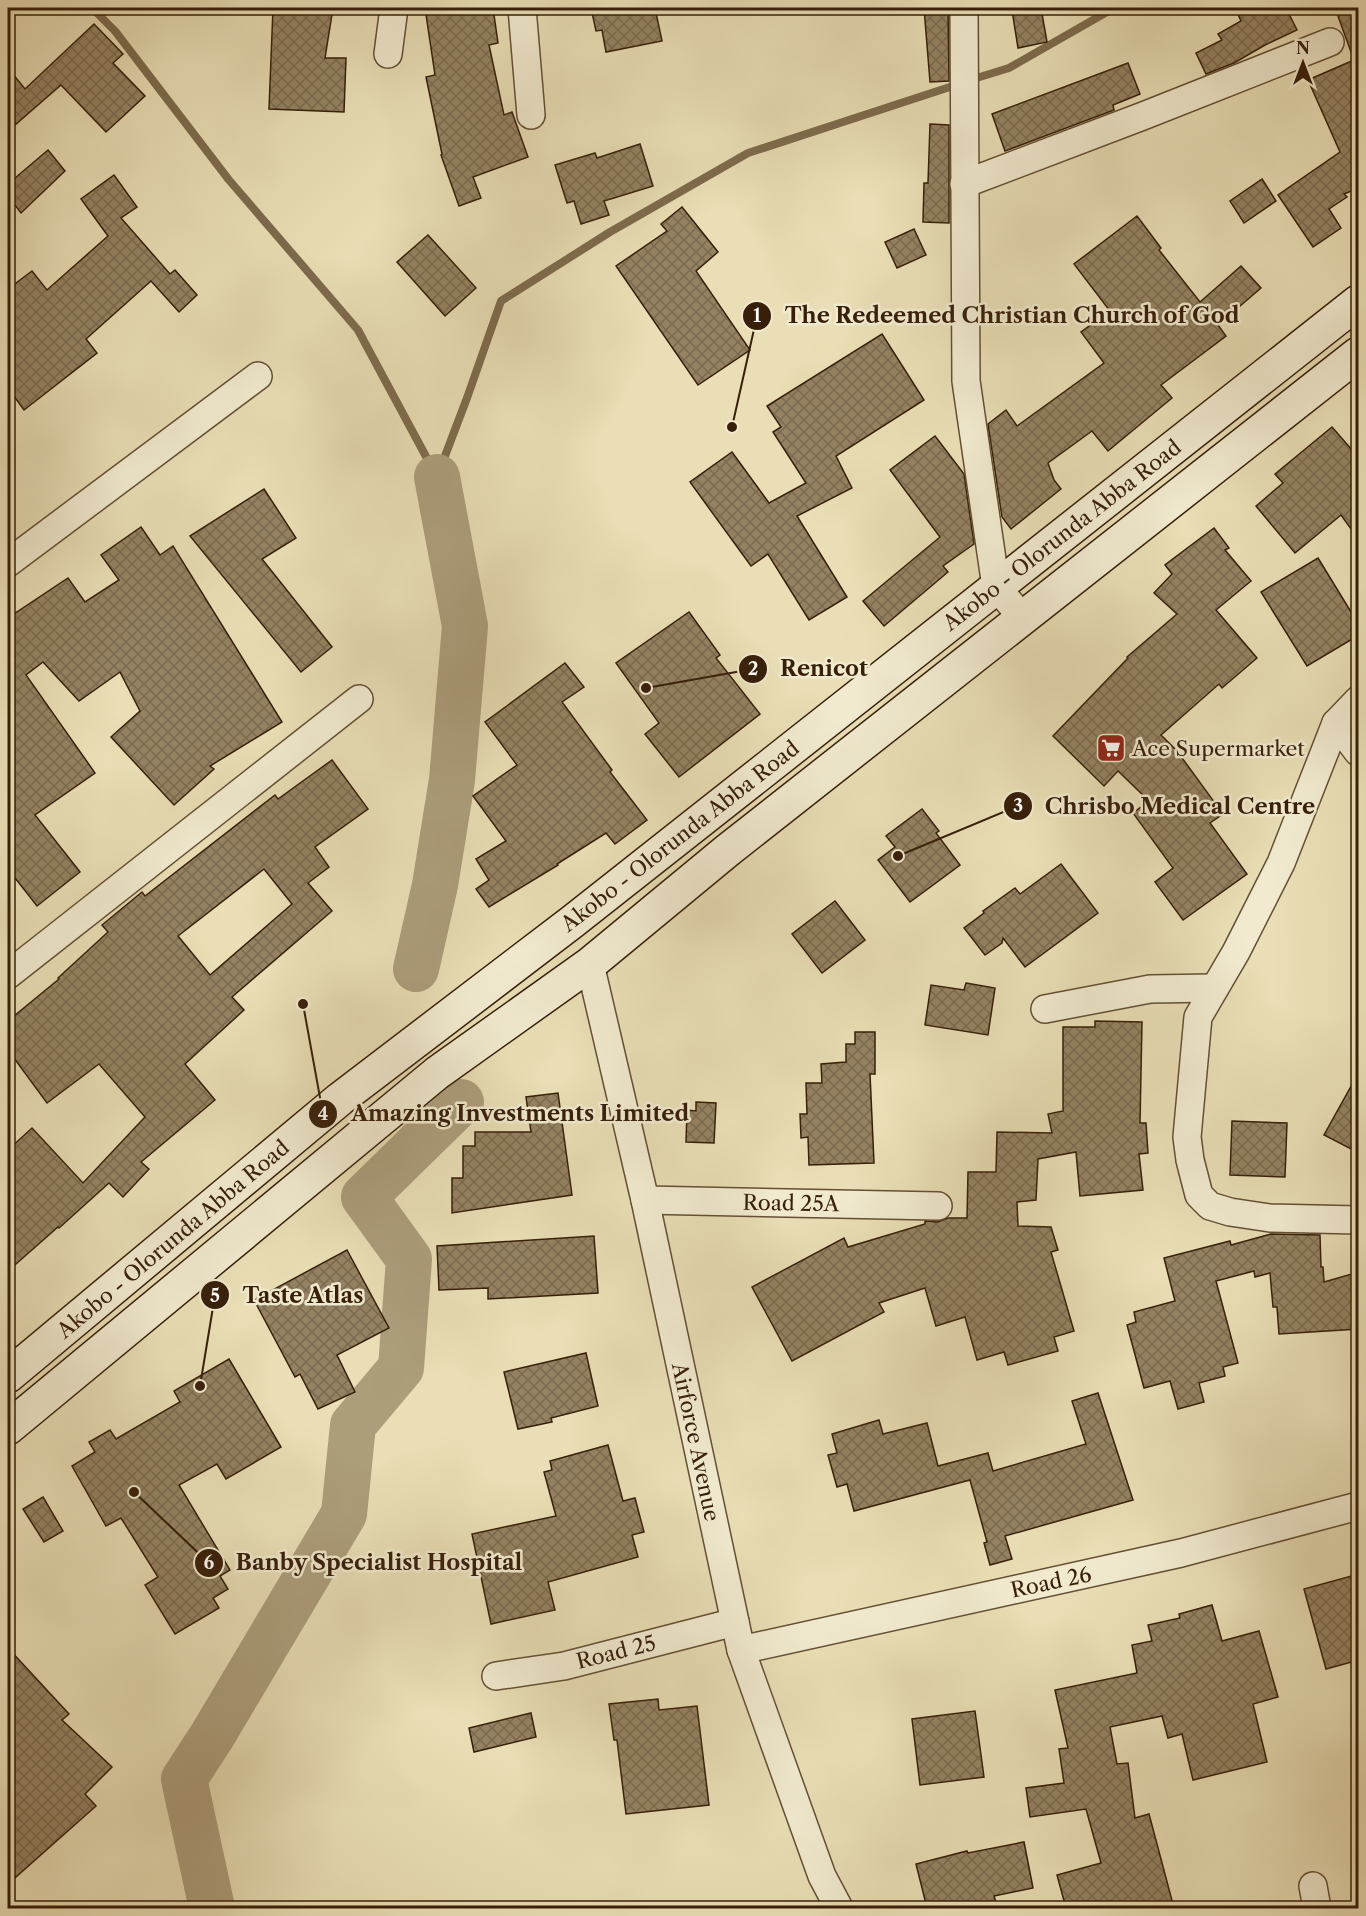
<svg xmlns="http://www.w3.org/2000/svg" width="1366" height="1916" font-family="'Libre Caslon Text',serif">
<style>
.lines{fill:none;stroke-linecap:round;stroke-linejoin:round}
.stream{stroke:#7d6b4d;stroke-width:8}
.river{stroke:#ac9d7b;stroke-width:46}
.building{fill:url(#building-cross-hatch);stroke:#371f09;stroke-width:1.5;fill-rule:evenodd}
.minor-casing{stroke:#644f34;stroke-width:30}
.secondary-casing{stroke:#371f09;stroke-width:36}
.minor{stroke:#f1eacf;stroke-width:27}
.secondary{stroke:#f1eacf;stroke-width:33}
.labels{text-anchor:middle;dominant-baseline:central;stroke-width:5;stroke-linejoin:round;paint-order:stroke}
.street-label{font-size:21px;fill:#371f09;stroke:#f1eacf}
.poi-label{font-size:21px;fill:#371f09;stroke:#f1eacf;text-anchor:start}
.leader{fill:none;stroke:#371f09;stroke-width:2}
.callout-dot{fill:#371f09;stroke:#f1eacf;stroke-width:2}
.mark-label{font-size:18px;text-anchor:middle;font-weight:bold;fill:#fff}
.callout-label{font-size:22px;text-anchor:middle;font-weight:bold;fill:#371f09;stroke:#f1eacf;stroke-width:5;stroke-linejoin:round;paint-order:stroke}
</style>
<defs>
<pattern id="building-cross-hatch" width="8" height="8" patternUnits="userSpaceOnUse" patternTransform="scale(1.5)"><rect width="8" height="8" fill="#948262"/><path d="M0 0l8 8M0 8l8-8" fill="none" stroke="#7a6a4f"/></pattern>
</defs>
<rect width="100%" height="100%" fill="#e9deb5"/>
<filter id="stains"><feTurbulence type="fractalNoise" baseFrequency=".00333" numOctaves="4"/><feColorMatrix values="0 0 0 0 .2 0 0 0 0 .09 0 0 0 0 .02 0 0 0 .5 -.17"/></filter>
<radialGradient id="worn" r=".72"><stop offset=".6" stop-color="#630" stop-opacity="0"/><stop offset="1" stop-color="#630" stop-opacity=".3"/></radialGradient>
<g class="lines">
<g class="stream">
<polyline points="92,8 115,31 229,180 358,330 437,477"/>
<polyline points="970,80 1009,68 1114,8"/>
<polyline points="437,477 467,398 501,301 610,232 748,153 959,84"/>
</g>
<g class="river">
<polyline points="416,969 435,885 452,780 465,626 437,477"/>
<polyline points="212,1908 184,1779 212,1736 344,1514 353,1425 401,1368 409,1259 364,1197 461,1102"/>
</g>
</g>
<g class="building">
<polygon points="273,8 333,8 325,58 346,58 344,112 269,109"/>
<polygon points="425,8 493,8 498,43 489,45 504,115 512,112 528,157 473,177 481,198 459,206 441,155 442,154 426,77 435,75"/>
<polygon points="591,8 655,8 662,41 606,52 602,30 596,31"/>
<polygon points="924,8 948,8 949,81 930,82"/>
<polygon points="1024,8 1041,8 1047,42 1018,48 1012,10"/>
<polygon points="1235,8 1286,8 1297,30 1265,45 1234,63 1206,74 1196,53 1222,40 1218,34 1241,21"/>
<polygon points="1335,8 1359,8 1359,196 1356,189 1344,194 1347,197 1329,209 1341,228 1313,247 1278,195 1340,152 1308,80 1354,60"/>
<polygon points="94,24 123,54 113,63 145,96 106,132 61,85 8,131 8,68 25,89"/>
<polygon points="1128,63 1140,94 1113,105 1114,110 1005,151 992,114"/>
<polygon points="930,124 949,125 949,223 923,222 924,183 928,183"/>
<polygon points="640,144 653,186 604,201 609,215 581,224 574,201 567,203 555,165 595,153 597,158"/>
<polygon points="48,150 65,171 21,213 8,196 8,184"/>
<polygon points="114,175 137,207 121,218 170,274 175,270 197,295 179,312 151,281 86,339 97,353 24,410 8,388 8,289 32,271 47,290 108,236 81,199"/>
<polygon points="1262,179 1276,201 1244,223 1230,201"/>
<polygon points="682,207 718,252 696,271 750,350 698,385 616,266 667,231 661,224"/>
<polygon points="1137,216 1161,248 1159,250 1200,302 1241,266 1261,288 1218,325 1226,336 1161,385 1172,398 1108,451 1092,431 1048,463 1054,480 1061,489 1011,529 1002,517 988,424 1006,410 1017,426 1104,363 1081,332 1110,311 1074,264"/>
<polygon points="914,229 926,255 897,268 885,242"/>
<polygon points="428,235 476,288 445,316 397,262"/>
<polygon points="882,334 924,400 836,456 852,488 797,516 847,597 809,620 768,554 751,566 690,482 732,452 769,503 806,483 773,432 781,427 767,406"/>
<polygon points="1332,427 1359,458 1359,540 1341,515 1295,553 1256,506 1283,483 1275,474"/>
<polygon points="935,436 964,474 974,544 943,566 948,572 884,626 863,601 940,537 890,470"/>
<polygon points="264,489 296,538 262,559 332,647 301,672 190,536"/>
<polygon points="141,527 160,555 173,546 282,722 210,766 214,769 174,805 111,737 140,711 120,672 79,701 43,662 26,675 95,773 35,815 80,872 37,906 8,869 8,618 68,578 85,602 119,580 101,555"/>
<polygon points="1214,528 1229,548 1225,550 1251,581 1216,610 1257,658 1222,688 1219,684 1161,735 1177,751 1223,814 1210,823 1247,874 1183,920 1155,882 1173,868 1133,813 1149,801 1118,771 1104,786 1053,736 1128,658 1127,657 1177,614 1154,593 1172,574 1165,565"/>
<polygon points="1318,558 1359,625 1359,635 1307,666 1261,592"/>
<polygon points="689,612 720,655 716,658 760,714 679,777 645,734 659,723 616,663"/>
<polygon points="565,663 584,687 562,702 612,770 610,772 647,820 615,844 606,833 557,864 558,865 489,907 476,889 489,880 476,859 506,841 473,796 517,765 485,722"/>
<path d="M332,760L368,809L315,847L329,867L308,883L332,911L232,997L244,1010L185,1064L215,1100L141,1162L149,1169L123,1197L109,1183L59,1228L58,1227L8,1271V1150L32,1128L83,1183L145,1117L99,1064L47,1103L8,1050V1021L59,979L58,978L108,932L102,925L142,892L145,896L275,795L278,799ZM264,869L292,904L210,975L178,936Z"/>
<polygon points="922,809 939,831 936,833 960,865 910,902 878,860 895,847 886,836"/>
<polygon points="1061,864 1098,913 1025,967 1003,938 1002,943 985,955 964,928 984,913 983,911 1015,888 1020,894"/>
<polygon points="835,901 865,940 822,973 792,934"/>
<polygon points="966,983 995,988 988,1035 925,1025 931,985 964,990"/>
<polygon points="1095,1021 1142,1022 1140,1123 1146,1123 1148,1153 1139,1154 1143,1190 1080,1196 1076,1152 1038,1159 1036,1200 1017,1202 1018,1226 1051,1227 1058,1250 1051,1252 1074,1331 1054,1337 1058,1351 1008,1365 1004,1352 977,1360 965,1317 936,1326 925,1288 879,1303 884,1312 792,1361 752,1287 844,1238 848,1247 925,1224 925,1221 938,1222 948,1218 967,1218 968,1172 996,1172 997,1132 1052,1133 1048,1114 1063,1111 1063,1027 1095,1027"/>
<polygon points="855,1032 875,1032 875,1074 870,1074 874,1163 809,1165 808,1137 801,1138 800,1114 807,1114 806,1083 822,1083 821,1064 846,1062 846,1044 855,1044"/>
<polygon points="1359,1072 1359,1153 1324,1135"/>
<polygon points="558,1093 572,1195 452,1213 452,1178 463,1178 463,1146 475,1146 475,1132 531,1132 526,1097"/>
<polygon points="696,1102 716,1103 714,1143 686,1142 687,1110 696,1111"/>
<polygon points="1232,1121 1287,1123 1285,1177 1230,1175"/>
<polygon points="1271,1234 1320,1235 1321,1267 1323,1267 1324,1282 1359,1272 1359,1329 1279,1334 1277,1307 1273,1307 1270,1273 1255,1277 1254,1271 1216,1281 1238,1363 1223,1367 1225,1376 1199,1383 1204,1402 1178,1409 1170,1381 1144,1388 1127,1325 1136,1322 1134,1312 1175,1301 1164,1258 1230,1241 1231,1245"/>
<polygon points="594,1236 598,1293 488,1299 488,1288 439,1290 437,1246"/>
<polygon points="347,1250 389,1328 337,1355 355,1392 318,1409 300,1374 295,1377 254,1300"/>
<polygon points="586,1353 598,1406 551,1418 552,1422 518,1429 504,1372"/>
<polygon points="229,1359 281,1447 226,1479 217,1464 179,1485 230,1570 220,1576 228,1589 213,1598 219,1608 175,1634 145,1585 158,1577 121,1518 106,1526 72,1466 95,1452 89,1442 110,1430 116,1439 180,1402 174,1391"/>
<polygon points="1098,1393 1133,1500 1005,1536 1012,1559 990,1565 984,1543 987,1542 970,1480 854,1511 847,1484 837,1487 828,1455 837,1453 832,1434 879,1420 883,1434 927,1423 938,1466 988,1453 993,1471 1086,1444 1072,1401"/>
<polygon points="608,1445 623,1501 635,1498 644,1532 632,1535 638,1557 548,1582 555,1610 491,1624 472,1534 556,1516 544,1472 552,1470 550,1461"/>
<polygon points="43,1497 63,1531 44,1542 23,1509"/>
<polygon points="1359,1574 1359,1625 1352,1627 1359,1650 1359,1660 1326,1669 1304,1589"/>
<polygon points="1212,1605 1222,1641 1259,1631 1278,1697 1253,1704 1267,1762 1193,1780 1182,1734 1168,1738 1162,1716 1110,1727 1117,1764 1128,1763 1135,1818 1149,1814 1174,1908 1066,1908 1057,1875 1101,1863 1086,1809 1030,1817 1026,1788 1064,1783 1059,1749 1068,1748 1055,1690 1137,1673 1132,1645 1152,1641 1148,1625 1180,1618 1179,1614"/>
<polygon points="8,1648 69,1714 62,1720 112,1767 85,1794 96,1806 8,1884"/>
<polygon points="658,1699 659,1710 697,1706 709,1805 626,1814 617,1740 614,1740 609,1704"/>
<polygon points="975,1711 984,1777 920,1785 912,1719"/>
<polygon points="531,1713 536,1737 474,1752 469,1728"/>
<polygon points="1024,1842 1033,1888 994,1896 998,1908 927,1908 916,1864 967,1851 968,1853"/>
</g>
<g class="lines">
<g class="minor-casing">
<g id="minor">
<polyline points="522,8 531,115"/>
<polyline points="964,8 966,381 996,587 1024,619"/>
<polyline points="388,54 394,8"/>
<polyline points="964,184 1143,116 1330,42"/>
<polyline points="8,563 258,376"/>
<polyline points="1358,700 1336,723 1281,863 1236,952 1198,1017 1187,1137 1190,1160 1199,1195 1210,1206 1230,1212 1270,1218 1358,1220"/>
<polyline points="1336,723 1358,752"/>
<polyline points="590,964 645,1200 741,1650 822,1876 839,1908"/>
<polyline points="8,975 359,699"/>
<polyline points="1045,1009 1150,989 1214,988"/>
<polyline points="645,1200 938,1206"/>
<polyline points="741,1650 1181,1553 1358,1506"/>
<polyline points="496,1676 564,1666 735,1622"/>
<polyline points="1313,1886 1317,1908"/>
</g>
</g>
<g class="secondary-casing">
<g id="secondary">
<polyline points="8,1376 340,1099 572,922 1358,302"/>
<polyline points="8,1428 437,1073 590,964 728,850 1358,354"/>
</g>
</g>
<use href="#minor" class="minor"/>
<use href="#secondary" class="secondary"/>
</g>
<defs>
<g id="supermarket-square" transform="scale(1.5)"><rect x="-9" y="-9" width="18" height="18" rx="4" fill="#8f2418" stroke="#f1eacf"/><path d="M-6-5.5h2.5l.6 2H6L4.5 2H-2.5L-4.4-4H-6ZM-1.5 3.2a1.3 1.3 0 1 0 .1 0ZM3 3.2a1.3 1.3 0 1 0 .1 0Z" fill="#fff"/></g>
</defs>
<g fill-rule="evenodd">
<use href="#supermarket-square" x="1111" y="748"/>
</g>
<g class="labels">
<g class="street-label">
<text transform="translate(1062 535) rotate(-38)">Akobo - Olorunda Abba Road</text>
<text transform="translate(680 836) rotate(-38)">Akobo - Olorunda Abba Road</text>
<text transform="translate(791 1203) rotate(1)">Road 25A</text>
<text transform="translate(173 1239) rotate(-40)">Akobo - Olorunda Abba Road</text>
<text transform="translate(696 1442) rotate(78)">Airforce Avenue</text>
<text transform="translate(1051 1582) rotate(-12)">Road 26</text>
<text transform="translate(616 1652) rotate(-14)">Road 25</text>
</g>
<g class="poi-label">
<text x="1132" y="748">Ace Supermarket</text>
</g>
</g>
<path class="leader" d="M732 427L757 316M646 688L753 669M898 856L1018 806M303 1004L323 1114M200 1386L215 1295M134 1492L209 1563"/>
<g class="callout-dot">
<circle cx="732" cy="427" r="6"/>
<circle cx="646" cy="688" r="6"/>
<circle cx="898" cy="856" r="6"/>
<circle cx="303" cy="1004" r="6"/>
<circle cx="200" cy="1386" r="6"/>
<circle cx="134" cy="1492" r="6"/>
<circle cx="757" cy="316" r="15"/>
<circle cx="753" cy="669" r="15"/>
<circle cx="1018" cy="806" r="15"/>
<circle cx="323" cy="1114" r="15"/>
<circle cx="215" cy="1295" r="15"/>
<circle cx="209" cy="1563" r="15"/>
</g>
<g class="mark-label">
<text x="757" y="322">1</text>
<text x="753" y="675">2</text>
<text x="1018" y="812">3</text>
<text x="323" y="1120">4</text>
<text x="215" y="1302">5</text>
<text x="209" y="1569">6</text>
</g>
<g class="callout-label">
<text x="1012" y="323">The Redeemed Christian Church of God</text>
<text x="824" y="676">Renicot</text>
<text x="1180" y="814">Chrisbo Medical Centre</text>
<text x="520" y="1121">Amazing Investments Limited</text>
<text x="303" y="1303">Taste Atlas</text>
<text x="379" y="1570">Banby Specialist Hospital</text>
</g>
<rect width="1366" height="1916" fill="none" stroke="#e9deb5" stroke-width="30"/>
<rect x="9" y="9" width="1348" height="1898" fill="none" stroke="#371f09" stroke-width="3"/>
<rect x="15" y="15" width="1336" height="1886" fill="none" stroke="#371f09" stroke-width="1.5"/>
<g transform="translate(1303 63)" stroke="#f1eacf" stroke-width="4.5" paint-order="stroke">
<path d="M0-4.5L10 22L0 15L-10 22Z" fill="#371f09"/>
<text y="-9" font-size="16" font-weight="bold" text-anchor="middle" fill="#371f09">N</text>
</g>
<rect width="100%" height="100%" filter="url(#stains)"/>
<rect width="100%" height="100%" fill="url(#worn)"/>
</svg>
